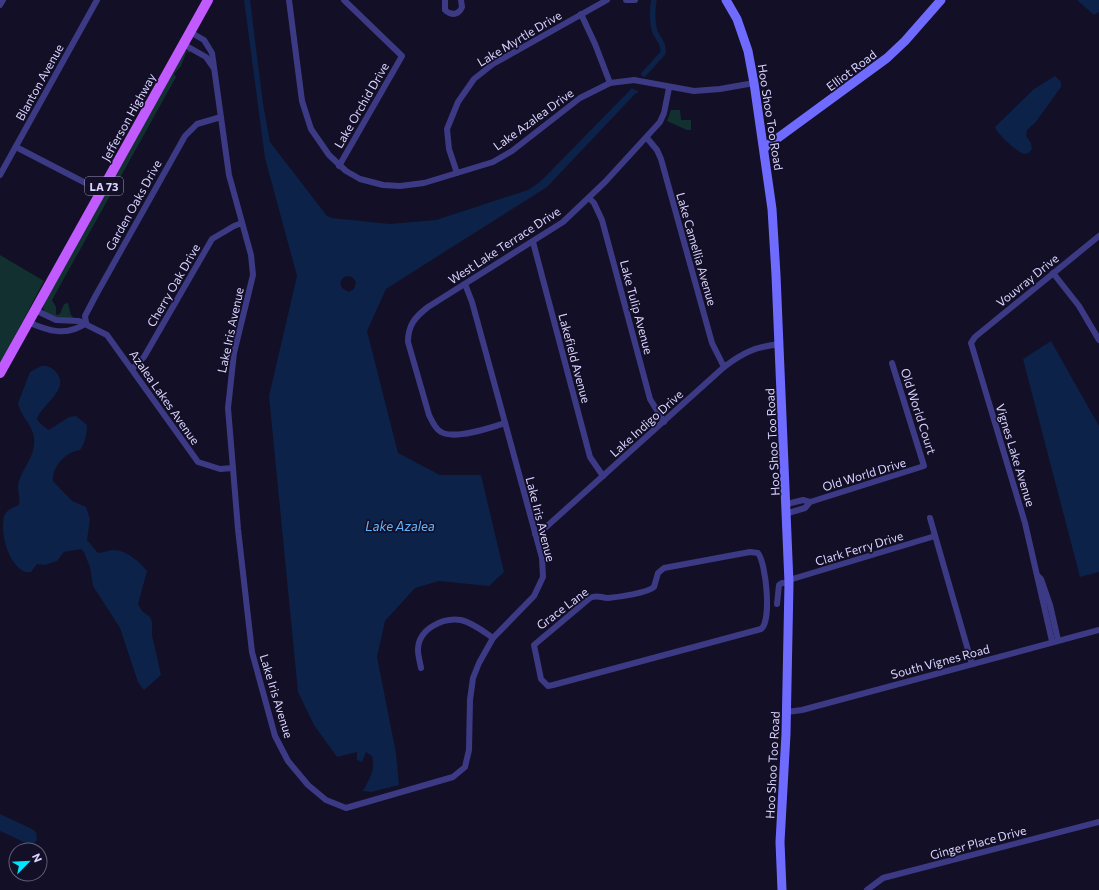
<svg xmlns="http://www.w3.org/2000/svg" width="1099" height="890" font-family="Commissioner,sans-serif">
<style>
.green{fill:#12302f}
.water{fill:#0c2248;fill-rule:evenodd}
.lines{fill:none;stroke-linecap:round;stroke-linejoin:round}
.canal{stroke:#0c2248;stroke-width:5.5}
.street{stroke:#3d3a85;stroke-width:6}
.secondary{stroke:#6f6bff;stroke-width:9}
.primary{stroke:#c25bff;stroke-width:10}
.labels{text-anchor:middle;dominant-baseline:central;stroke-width:3.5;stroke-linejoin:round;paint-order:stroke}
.shield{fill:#130f26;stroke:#9e99be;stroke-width:1}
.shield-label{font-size:11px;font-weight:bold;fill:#d9d4ff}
.street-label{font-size:12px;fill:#d9d4ff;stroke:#130f26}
.water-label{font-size:13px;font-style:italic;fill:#62b6ff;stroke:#130f26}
</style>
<rect width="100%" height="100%" fill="#130f26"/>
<g class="green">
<polygon points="189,50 191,51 189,53 187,51 181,66 174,74 176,77 52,300 56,307 56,315 60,314 64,304 68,303 71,315 74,318 56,318 45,313 43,308 44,301 185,51"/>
<polygon points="671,110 680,110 681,120 691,120 691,130 687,130 667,121"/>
<polygon points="0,255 44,281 0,364"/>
</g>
<g class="water">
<path d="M244,0H250L263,104L270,142L327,216L332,218L390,224L436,220L528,190L540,182L632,88L639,92L635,94L547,187L386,289L367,331L398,453L440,475H481L504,572L489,586L439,581L415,588L385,621L377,657L396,753L399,785L371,792L363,791C369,780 376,769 372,756L366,752L362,762L357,760V752L337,757L314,725L298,692L269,396L297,276L265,158ZM347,276L352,277L356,282L354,289L349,292L342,288C339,283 341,278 347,276Z"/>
<polygon points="1077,0 1099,0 1099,12 1094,15"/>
<path d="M1055,76L1061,82V87L1035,123L1027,130L1026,136L1031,143L1032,149C1030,152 1028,154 1024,154C1017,152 997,134 995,127L1034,89Z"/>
<polygon points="1051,341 1099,426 1099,572 1080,577 1023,359"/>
<path d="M41,366C47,366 50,366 55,371C73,389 39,406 37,420L43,426L49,430L69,417L76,416L87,425C87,434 85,443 80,450C66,452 52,466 53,481L72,501L86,507L90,519L87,540L98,553C103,553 108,550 113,550C125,549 140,562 147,571L138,604L142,611L150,617L152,622V635L161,675L144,690L138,682L120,628L93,586L90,567L84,552L81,549L64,552L57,561L45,565L37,564L31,572H25C8,564 0,534 4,516C7,510 13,507 19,505C20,498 18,492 18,486C21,467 39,455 33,433C30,423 20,414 18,403L30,372Z"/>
<polygon points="0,814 32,829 36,832 37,840 33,844 28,844 0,831"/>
</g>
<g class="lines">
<path class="canal" d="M644,74L663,53C664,44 659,40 655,32C652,23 652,9 654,0"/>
<g class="street">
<polyline points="289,0 302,101 311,129 329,155 346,171 360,179 383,185 400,186 424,183 493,162 512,151 580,98 610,83 634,80 694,91 720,89 754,83"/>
<path d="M445,0V10C451,16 459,15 462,7L461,0"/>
<polyline points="626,0 635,0"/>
<polyline points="0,5 3,0"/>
<polyline points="581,14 595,44 610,83"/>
<polyline points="190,32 204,40 212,53 229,175 251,255 253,275 234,353 228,408 238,529 252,652 275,736 288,761 308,785 326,800 346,808 453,777 465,767 469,750 470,700 473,678 479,663 493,638 534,596 543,577 542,558 472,302 465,284"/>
<polyline points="183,44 206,57 213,67"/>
<polyline points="647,138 657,150 661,159 712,343 724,367"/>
<polyline points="16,147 101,191"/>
<polyline points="339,166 402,56 344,0"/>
<polyline points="457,173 449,149 447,129 458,102 474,79 493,64 607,0"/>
<polyline points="0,175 97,0"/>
<polyline points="589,198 594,203 602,220 650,399 664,422"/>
<polyline points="533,242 590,457 603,476"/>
<polyline points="1053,273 1079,306 1099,340"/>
<polyline points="35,310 56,320 79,321 107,335 198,462 220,469 233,468"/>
<path d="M28,322C48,331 67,337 86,323"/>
<polyline points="86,323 85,316 96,295 185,136 197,124 221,117"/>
<polyline points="132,369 144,357 212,239 234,226 242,223"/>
<path d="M505,423C490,428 455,440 441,432C435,429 432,421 429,415L408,342C408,325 415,317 428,307L563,222L605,182L660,122L664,113L669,88"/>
<polyline points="787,504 803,500 810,502"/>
<polyline points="788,513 805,508 810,502 924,466 892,363"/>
<polyline points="930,518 972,664"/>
<path d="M535,534L545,528L724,367C744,352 755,347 780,344"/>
<path d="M750,552L758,553C766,563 772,621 761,629L553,685L548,686L541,679L534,645L590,598C597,594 601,598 608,598C619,597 647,593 654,587L658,573L664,568Z"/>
<polyline points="1038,576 1041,579 1050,605 1058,640"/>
<polyline points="789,580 935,536"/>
<polyline points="777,604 779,585 782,583 789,583"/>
<polyline points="1052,641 1025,523 971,343 975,337 1099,236"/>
<path d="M421,668C420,662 418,656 418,650C418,629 443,617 461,620C473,623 483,631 493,638"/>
<polyline points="787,712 802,710 1099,630"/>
<polyline points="867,890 883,878 1099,822"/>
</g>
<g class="secondary">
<polyline points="726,0 737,19 748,51 754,83 772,209 776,275 789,583 786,734 780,842 782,890"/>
<polyline points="764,148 887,58 905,41 941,0"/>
</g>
<polyline class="primary" points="0,373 208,0"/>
</g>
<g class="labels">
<rect class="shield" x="85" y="177" width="38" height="18" rx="3"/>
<g class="shield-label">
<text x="104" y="186">LA 73</text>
</g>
<g class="street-label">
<text transform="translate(519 38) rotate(-31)">Lake Myrtle Drive</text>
<text transform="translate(851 70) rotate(-37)">Elliot Road</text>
<text transform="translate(39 82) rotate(-61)">Blanton Avenue</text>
<text transform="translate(361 105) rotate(-60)">Lake Orchid Drive</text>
<text transform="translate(128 117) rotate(-61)">Jefferson Highway</text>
<text transform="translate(771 117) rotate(81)">Hoo Shoo Too Road</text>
<text transform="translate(533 119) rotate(-36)">Lake Azalea Drive</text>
<text transform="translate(133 205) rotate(-61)">Garden Oaks Drive</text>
<text transform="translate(504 245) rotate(-33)">West Lake Terrace Drive</text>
<text transform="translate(697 249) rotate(74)">Lake Camellia Avenue</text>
<text transform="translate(1027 280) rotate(-39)">Vouvray Drive</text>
<text transform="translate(173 285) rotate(-60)">Cherry Oak Drive</text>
<text transform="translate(637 307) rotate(75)">Lake Tulip Avenue</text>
<text transform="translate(230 330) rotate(-78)">Lake Iris Avenue</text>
<text transform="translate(575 358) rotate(75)">Lakefield Avenue</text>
<text transform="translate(165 397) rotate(55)">Azalea Lakes Avenue</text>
<text transform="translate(919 411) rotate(72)">Old World Court</text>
<text transform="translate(646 423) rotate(-42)">Lake Indigo Drive</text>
<text transform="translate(772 442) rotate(-93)">Hoo Shoo Too Road</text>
<text transform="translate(1016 455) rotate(73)">Vignes Lake Avenue</text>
<text transform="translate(864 474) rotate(-17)">Old World Drive</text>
<text transform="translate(541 519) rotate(76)">Lake Iris Avenue</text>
<text transform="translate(859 548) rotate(-17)">Clark Ferry Drive</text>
<text transform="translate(562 608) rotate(-37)">Grace Lane</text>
<text transform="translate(940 661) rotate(-15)">South Vignes Road</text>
<text transform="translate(277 696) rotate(73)">Lake Iris Avenue</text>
<text transform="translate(772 765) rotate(-87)">Hoo Shoo Too Road</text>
<text transform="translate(978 842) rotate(-15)">Ginger Place Drive</text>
</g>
<g class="water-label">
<text x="400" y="526">Lake Azalea</text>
</g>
</g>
<g transform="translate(28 862) rotate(66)"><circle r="19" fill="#130f26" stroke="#625e7d"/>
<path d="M0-3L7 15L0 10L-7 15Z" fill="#00e5ff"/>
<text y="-6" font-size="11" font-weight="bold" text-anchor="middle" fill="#d9d4ff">N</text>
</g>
</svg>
